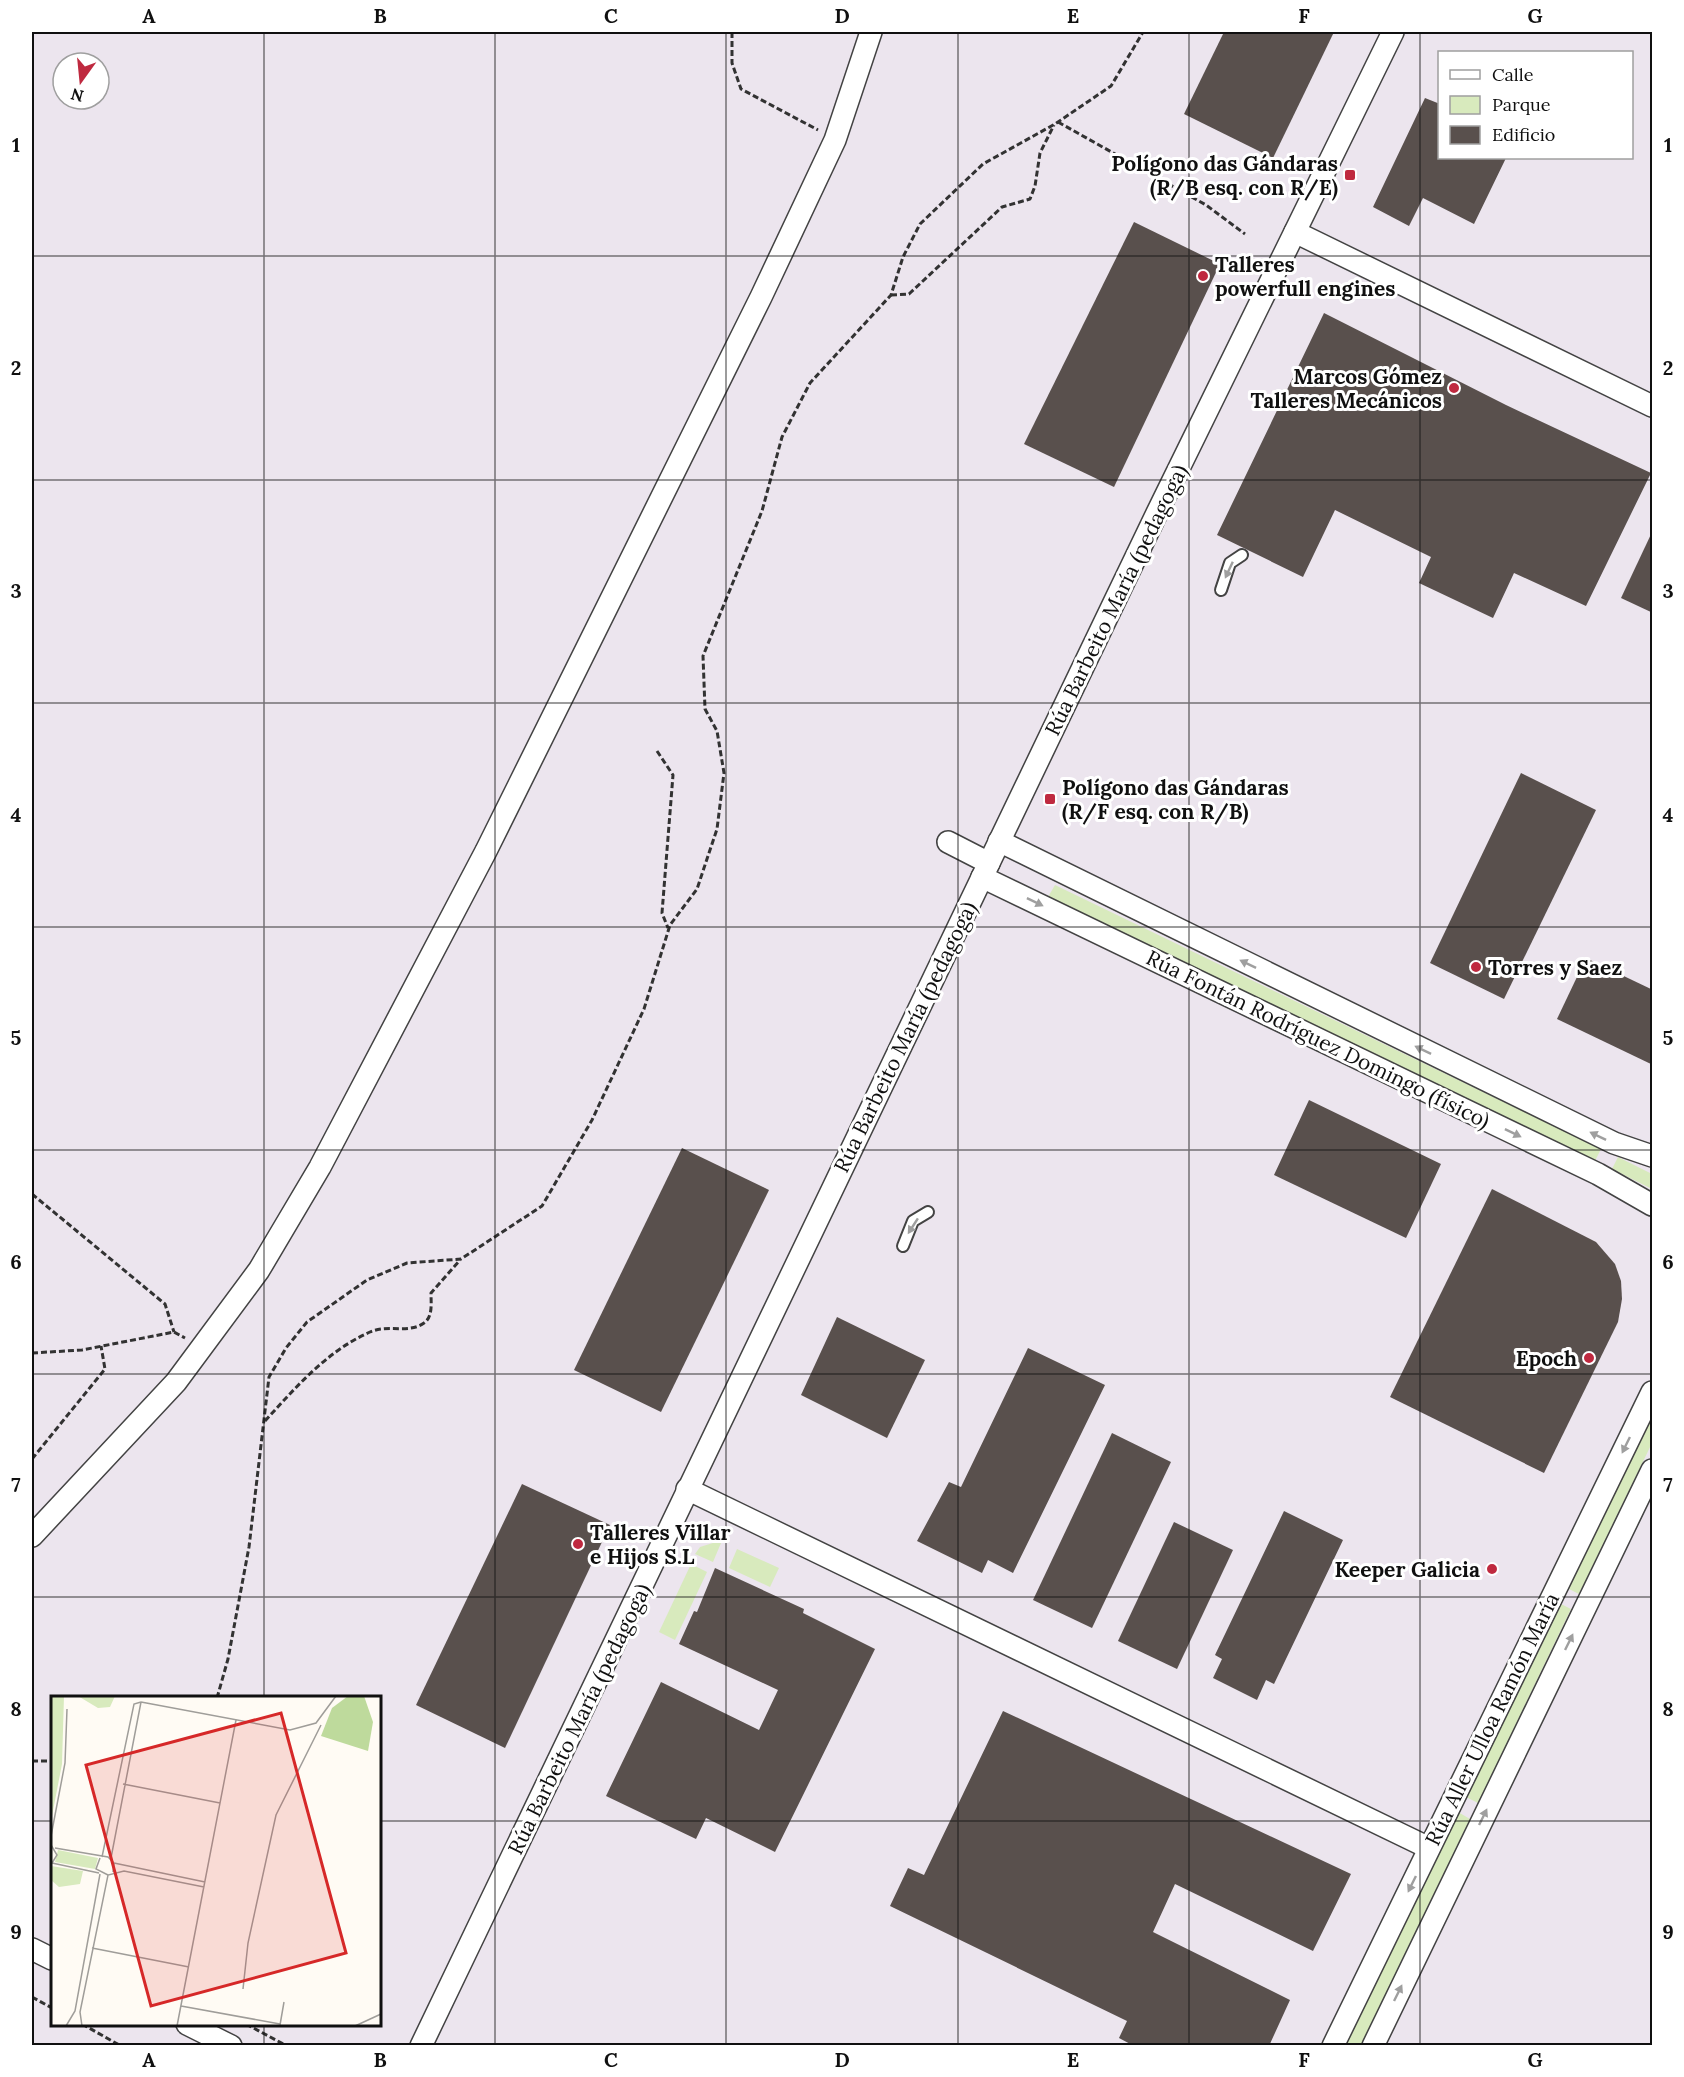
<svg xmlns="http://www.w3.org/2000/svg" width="1684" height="2077" font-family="Lora,serif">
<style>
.industrial{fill:#ece5ee;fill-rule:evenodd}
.green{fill:#d8eabd}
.building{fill:#59504d}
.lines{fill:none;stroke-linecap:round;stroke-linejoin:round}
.lane-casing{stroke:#434343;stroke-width:14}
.street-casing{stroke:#434343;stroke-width:24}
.path{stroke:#323232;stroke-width:3;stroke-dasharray:6 3;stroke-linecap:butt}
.lane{stroke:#fff;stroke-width:10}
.street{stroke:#fff;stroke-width:21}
.oneway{fill:#9f9f9f}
.grid{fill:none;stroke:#101010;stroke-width:1.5;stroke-opacity:0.55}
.poi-dot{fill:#bf293f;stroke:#fff;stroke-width:2}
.labels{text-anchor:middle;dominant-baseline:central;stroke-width:6;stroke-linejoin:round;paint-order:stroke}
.poi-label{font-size:21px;font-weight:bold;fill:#101010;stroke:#fff;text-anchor:end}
.street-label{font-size:21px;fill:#101010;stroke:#fff}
.inset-road{fill:none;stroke:#9f9d99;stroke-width:1.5}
.view{fill:#d62828;fill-opacity:0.15;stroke:#d62828;stroke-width:3}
.inset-edge{fill:none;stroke:#101010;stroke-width:3}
.neatline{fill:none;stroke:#101010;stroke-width:2}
.grid-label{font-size:20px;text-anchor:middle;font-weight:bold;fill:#101010}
</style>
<rect width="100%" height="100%" fill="#fffbf4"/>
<path class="industrial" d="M32,32H1652V2045H32ZM1440,52H1632V158H1440ZM63,63H99V99H63ZM52,1698H380V2024H52Z"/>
<g class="green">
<polygon points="1055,885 1601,1149 1595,1161 1048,897"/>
<polygon points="1618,1157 1652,1174 1652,1189 1612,1169"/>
<polygon points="1652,1413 1652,1443 1579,1594 1567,1588"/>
<polygon points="716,1542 721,1543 713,1562 695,1554 700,1547"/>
<polygon points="737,1549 779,1568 770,1587 729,1568"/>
<polygon points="691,1564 707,1572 675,1640 659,1632"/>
<polygon points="1559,1603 1571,1609 1478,1803 1466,1797"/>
<polygon points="1458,1812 1470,1819 1361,2045 1345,2046"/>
</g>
<g class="building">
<polygon points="1224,32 1334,32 1273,158 1184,114"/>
<polygon points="1425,98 1440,104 1440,158 1506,158 1474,224 1423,198 1409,226 1373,207"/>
<polygon points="1134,222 1220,264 1114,487 1024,444"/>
<polygon points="1324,313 1506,405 1651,473 1586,606 1514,573 1493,618 1419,583 1431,557 1335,510 1303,577 1217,535"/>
<polygon points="1653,530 1653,613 1621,598"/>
<polygon points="1521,773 1596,810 1504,999 1430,963"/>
<polygon points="1586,958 1653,990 1653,1065 1557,1019"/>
<polygon points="1309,1100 1441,1164 1406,1238 1274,1175"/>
<polygon points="682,1148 769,1190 661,1412 574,1370"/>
<polygon points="1492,1189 1596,1242 1615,1264 1621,1281 1622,1299 1618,1322 1544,1473 1390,1397"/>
<polygon points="837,1317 925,1360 887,1438 801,1395"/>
<polygon points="1028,1348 1105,1385 1013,1573 988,1560 982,1573 917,1541 949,1482 961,1487"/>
<polygon points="1112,1433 1171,1462 1092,1628 1033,1600"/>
<polygon points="522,1484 610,1525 505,1748 416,1705"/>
<polygon points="1284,1511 1343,1540 1274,1684 1266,1680 1257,1700 1213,1678 1222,1659 1215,1655"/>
<polygon points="1174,1522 1233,1550 1177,1669 1118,1641"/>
<polygon points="715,1568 804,1609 803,1613 875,1649 775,1852 706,1818 696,1839 606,1796 661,1682 759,1730 778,1690 679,1644 694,1611 697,1612"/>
<polygon points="1003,1711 1351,1874 1313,1951 1175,1884 1153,1932 1290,2000 1269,2046 1134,2046 1119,2038 1127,2021 890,1906 908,1868 924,1875"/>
</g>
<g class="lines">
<g class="lane-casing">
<g id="lane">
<polyline points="1221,590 1230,563 1242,555"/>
<polyline points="903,1246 913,1221 928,1212"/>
</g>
</g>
<g class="street-casing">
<g id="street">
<polyline points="1295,232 1652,406"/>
<polyline points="999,841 1614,1143 1652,1156"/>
<polyline points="948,842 989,863"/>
<polyline points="982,877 1598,1174 1652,1205"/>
<polyline points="687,1489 1429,1848"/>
<polyline points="32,1536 176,1382 259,1270 320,1167 486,851 761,297 835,140 871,32"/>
<polyline points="32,1949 52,1959"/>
<polyline points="187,2024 231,2046"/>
<polyline points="421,2046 1157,513 1393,32"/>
<polyline points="1333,2046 1652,1392"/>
<polyline points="1373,2046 1652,1470"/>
</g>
</g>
<g class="path">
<polyline points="732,32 732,63 741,89 818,130"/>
<polyline points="1058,122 1206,205 1245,234"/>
<polyline points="891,295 909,294 1002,207 1030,199 1035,186 1040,153 1054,125"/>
<polyline points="657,751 673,775 662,913 668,928"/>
<polyline points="32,1194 165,1304 174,1332"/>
<polyline points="32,1353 82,1350 174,1332 185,1338"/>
<path d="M265,1421C296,1387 327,1351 370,1332C388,1324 409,1334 424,1323C433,1317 431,1303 431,1293L460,1260"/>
<polyline points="32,1459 105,1369 101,1346"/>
<polyline points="217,1698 228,1659 249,1547 269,1377 286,1348 307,1322 367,1280 407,1263 461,1259 542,1206 592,1120 644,1009 670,925 697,889 717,829 724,773 717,731 705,709 703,656 762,511 782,437 810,383 891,295 903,257 920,224 983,164 1055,124 1111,86 1143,32"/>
<polyline points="32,1761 52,1761"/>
<polyline points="32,1997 52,2008"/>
<polyline points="82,2024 121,2046"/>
<polyline points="246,2024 287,2046"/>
</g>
<use href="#lane" class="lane"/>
<use href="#street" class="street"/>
</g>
<defs><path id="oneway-solid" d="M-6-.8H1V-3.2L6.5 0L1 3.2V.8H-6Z" transform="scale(1.5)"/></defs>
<g class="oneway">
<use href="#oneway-solid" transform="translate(1229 570) rotate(115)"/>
<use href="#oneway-solid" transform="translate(1035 902) rotate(26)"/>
<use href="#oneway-solid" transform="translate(1248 964) rotate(-154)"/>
<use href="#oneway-solid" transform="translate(1423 1050) rotate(-154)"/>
<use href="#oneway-solid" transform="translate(1513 1133) rotate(26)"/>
<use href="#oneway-solid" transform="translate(1598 1136) rotate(-154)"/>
<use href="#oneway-solid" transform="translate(913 1226) rotate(123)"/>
<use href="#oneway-solid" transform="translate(1626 1445) rotate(116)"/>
<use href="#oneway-solid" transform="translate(1569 1642) rotate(-64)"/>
<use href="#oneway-solid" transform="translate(1483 1817) rotate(-64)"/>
<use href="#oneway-solid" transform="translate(1412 1884) rotate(116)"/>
<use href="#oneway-solid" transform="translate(1398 1993) rotate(-64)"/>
</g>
<path class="grid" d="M264,32V1698M495,32V2046M726,32V2046M958,32V2046M1189,32V2046M1420,32V2046M32,256H1652M32,480H1652M32,703H1652M32,927H1652M32,1150H1652M32,1374H1652M32,1597H1652M32,1821H52M380,1821H1652M264,2024V2046"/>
<g class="poi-dot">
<rect x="1344" y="169" width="12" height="12" rx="3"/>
<circle cx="1203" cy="276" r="6"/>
<circle cx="1454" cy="388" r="6"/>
<rect x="1044" y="793" width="12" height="12" rx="3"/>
<circle cx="1476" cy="967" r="6"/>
<circle cx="1589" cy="1358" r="6"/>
<circle cx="578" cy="1544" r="6"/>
<circle cx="1492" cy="1569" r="6"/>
</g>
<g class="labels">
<g class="poi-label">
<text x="1338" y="163">Polígono das Gándaras<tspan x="1338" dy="24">(R/B esq. con R/E)</tspan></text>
<text x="1215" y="264" text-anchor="start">Talleres<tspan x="1215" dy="24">powerfull engines</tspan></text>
<text x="1442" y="376">Marcos Gómez<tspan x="1442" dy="24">Talleres Mecánicos</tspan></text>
<text x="1062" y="787" text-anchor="start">Polígono das Gándaras<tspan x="1062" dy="24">(R/F esq. con R/B)</tspan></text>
<text x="1488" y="967" text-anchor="start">Torres y Saez</text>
<text x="1577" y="1358">Epoch</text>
<text x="590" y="1532" text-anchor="start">Talleres Villar<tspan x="590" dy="24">e Hijos S.L</tspan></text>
<text x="1480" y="1569">Keeper Galicia</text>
</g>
<g class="street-label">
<text transform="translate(1116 600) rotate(-64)">Rúa Barbeito María (pedagoga)</text>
<text transform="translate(905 1037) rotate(-64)">Rúa Barbeito María (pedagoga)</text>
<text transform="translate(1318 1039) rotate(26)">Rúa Fontán Rodríguez Domingo (físico)</text>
<text transform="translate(579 1719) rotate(-64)">Rúa Barbeito María (pedagoga)</text>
<text transform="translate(1492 1719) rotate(-64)">Rúa Aller Ulloa Ramón María</text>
</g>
</g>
<g transform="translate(51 1696)">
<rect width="330" height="330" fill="#fffbf4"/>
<path d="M0,0H13L11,68L0,125ZM27,0H64L59,11L47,12ZM7,154L47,162L44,173L4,166ZM0,170L32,175L29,188L8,191L0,184Z" fill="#d8eabd"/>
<path d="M297,0H313L322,26L317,55L270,40L281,12Z" fill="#beda9c"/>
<path class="inset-road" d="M90,6L239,34L265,27L285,0M72,88L169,107M0,140L14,67L16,13M0,149L6,159L1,167M4,152L57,161L63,167L62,176M51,161L83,8L90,6M49,162L45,173L57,179M60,162L90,6M1,167L48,177M63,167L154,186M41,252L138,271M192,293L197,247L225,119L270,29M130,310L229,328M229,329L233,306M15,330L24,315L49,178M31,330L29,316L57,179L73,175L153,191M126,330L185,24M304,330L330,318"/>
<path class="view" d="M230,17L295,257L100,310L35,69Z"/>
<rect width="330" height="330" class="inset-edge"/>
</g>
<rect width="1684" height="2077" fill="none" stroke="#ffffff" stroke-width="66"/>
<rect x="1438" y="51" width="195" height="108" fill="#ffffff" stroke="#9f9f9f" stroke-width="1.5"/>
<rect x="1450" y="70" width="30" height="9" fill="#ffffff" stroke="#9f9f9f" stroke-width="1.5"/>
<text x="1492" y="81" font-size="18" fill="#101010">Calle</text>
<rect x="1450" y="96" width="30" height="18" fill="#d8eabd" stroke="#9f9f9f" stroke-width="1.5"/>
<text x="1492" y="111" font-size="18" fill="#101010">Parque</text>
<rect x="1450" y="126" width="30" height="18" fill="#59504d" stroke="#9f9f9f" stroke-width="1.5"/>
<text x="1492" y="141" font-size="18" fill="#101010">Edificio</text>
<g transform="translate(81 81) rotate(195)"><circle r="28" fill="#ffffff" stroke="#9f9f9f" stroke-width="1.5"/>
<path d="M0-4.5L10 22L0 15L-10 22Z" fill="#bf293f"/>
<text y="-9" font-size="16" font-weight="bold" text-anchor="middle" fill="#101010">N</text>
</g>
<rect x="33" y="33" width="1618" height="2011" class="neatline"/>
<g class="grid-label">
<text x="149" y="23">A</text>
<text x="380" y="23">B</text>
<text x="611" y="23">C</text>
<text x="842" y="23">D</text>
<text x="1073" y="23">E</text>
<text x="1304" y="23">F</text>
<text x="1535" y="23">G</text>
<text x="16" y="152">1</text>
<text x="1668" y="152">1</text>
<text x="16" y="375">2</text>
<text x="1668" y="375">2</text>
<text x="16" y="598">3</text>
<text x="1668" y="598">3</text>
<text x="16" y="822">4</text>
<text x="1668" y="822">4</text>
<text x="16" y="1045">5</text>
<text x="1668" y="1045">5</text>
<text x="16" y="1269">6</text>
<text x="1668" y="1269">6</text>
<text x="16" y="1492">7</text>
<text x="1668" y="1492">7</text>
<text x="16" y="1716">8</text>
<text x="1668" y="1716">8</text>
<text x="16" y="1939">9</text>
<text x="1668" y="1939">9</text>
<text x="149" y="2067">A</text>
<text x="380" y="2067">B</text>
<text x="611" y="2067">C</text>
<text x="842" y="2067">D</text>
<text x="1073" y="2067">E</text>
<text x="1304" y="2067">F</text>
<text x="1535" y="2067">G</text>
</g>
</svg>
